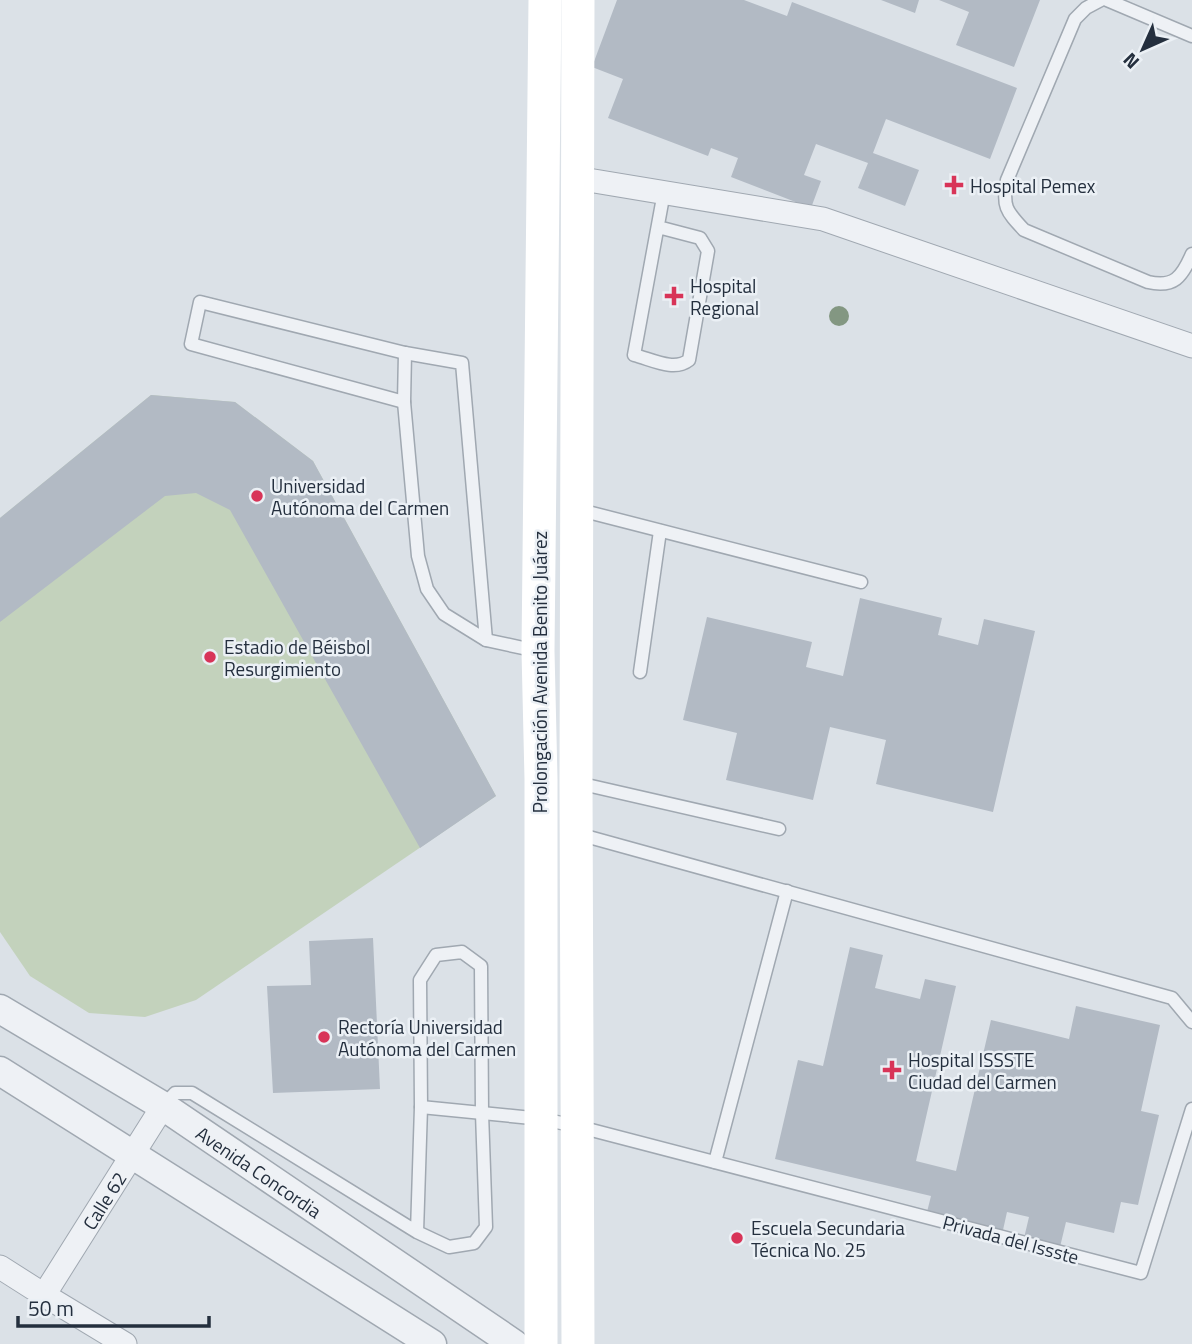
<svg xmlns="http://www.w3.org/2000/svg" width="1192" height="1344" font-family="'Titillium Web',sans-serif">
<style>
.green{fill:#c3d2bc}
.building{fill:#b2bac4}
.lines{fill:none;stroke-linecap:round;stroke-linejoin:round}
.service-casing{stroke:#a0a8b1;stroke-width:15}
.minor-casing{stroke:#a0a8b1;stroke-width:25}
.tertiary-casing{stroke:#a0a8b1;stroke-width:31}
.service{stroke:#eef1f5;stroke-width:12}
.minor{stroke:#eef1f5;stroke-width:23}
.tertiary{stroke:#eef1f5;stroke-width:28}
.secondary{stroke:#fff;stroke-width:33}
.tree{fill:#839782}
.poi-dot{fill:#d83458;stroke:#ebf0f5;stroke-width:2.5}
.labels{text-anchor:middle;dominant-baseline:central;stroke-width:5;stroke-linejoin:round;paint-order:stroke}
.poi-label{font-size:19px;fill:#242f3e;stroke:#ebf0f5;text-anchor:start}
.street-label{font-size:19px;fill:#242f3e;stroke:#ebf0f5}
</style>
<rect width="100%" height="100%" fill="#dbe1e7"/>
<polygon class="green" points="151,395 235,402 313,461 496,796 196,1000 145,1017 89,1013 30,976 0,932 0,518"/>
<g class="building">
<polygon points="617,0 744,0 787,16 792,2 1017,88 990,159 886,119 873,153 919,170 905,206 858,188 868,163 816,144 804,175 821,181 811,208 731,177 738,158 711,148 708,156 608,118 623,79 592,67"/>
<polygon points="881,0 919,0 915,13"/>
<polygon points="939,0 1040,0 1014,67 956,45 969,12"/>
<polygon points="151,395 235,402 313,461 496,796 420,848 230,510 196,493 165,496 0,622 0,518"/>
<polygon points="860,598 942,618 938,635 978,645 984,619 1035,631 993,812 876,784 886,740 830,727 813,800 726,780 737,733 683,720 707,617 812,642 806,667 843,676"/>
<polygon points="373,938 380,1089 273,1093 267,986 311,985 309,941"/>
<polygon points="850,947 883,955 875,988 920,999 925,979 956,986 916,1161 956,1171 991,1020 1069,1039 1076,1006 1160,1025 1141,1111 1159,1115 1138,1205 1121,1202 1114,1233 1066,1222 1060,1247 1024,1238 1029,1217 1007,1212 1003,1230 927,1212 931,1196 775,1159 798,1060 823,1066"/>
</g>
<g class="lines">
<g class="service-casing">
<g id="service">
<path d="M1101,0L1086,8L1075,19L1007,180C1002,206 1006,211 1024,230L1148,282C1174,288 1182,277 1192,254"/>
<polyline points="1107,0 1192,36"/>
<path d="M658,227L700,238L708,251L689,360C674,372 651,359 634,355L664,192"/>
<polyline points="405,353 404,402 418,556 427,589 444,614 486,640 537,651"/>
<polyline points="404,402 191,344 200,302 405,353 462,363 486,640"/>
<polyline points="580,510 861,582"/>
<polyline points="640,672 660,531"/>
<polyline points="578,783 779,829"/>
<polyline points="578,834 1172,998 1192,1022"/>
<polyline points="163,1106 175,1093 192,1093 417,1232 449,1247 474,1243 486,1227 482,1113 481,966 462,952 436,955 420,980 421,1107 417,1232"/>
<polyline points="421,1107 542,1119 576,1126 1141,1273 1192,1109"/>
<polyline points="715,1162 787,891"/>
</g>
</g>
<g class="minor-casing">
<g id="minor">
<polyline points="576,178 823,219 1192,346"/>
<polyline points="0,1267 44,1295 125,1344"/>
<path id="s1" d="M44,1295L163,1106"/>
</g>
</g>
<g class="tertiary-casing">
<g id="tertiary">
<path id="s2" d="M0,1009L163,1106L514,1344"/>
<polyline points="0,1071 432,1344"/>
</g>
</g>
<use href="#service" class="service"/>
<use href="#minor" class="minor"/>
<use href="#tertiary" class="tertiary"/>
<g class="secondary">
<polyline points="541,1344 541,779 538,651 545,0"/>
<polyline points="578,1344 576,783 578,0"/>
</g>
</g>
<circle class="tree" cx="839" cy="316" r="10"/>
<g class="poi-dot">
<path d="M950.5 174.5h7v7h7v7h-7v7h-7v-7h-7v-7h7z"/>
<path d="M670.5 285.5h7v7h7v7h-7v7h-7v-7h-7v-7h7z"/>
<circle cx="257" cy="496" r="7"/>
<circle cx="210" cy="657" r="7"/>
<circle cx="324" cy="1037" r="7"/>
<path d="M888.5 1059.5h7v7h7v7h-7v7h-7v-7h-7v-7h7z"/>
<circle cx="737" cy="1238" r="7"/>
</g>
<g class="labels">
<g class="poi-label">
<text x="970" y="185">Hospital Pemex</text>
<text x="690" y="285">Hospital<tspan x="690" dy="22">Regional</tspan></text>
<text x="271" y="485">Universidad<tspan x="271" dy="22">Autónoma del Carmen</tspan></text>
<text x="224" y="646">Estadio de Béisbol<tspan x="224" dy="22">Resurgimiento</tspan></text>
<text x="338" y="1026">Rectoría Universidad<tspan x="338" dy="22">Autónoma del Carmen</tspan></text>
<text x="908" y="1059">Hospital ISSSTE<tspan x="908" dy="22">Ciudad del Carmen</tspan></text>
<text x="751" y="1227">Escuela Secundaria<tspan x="751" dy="22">Técnica No. 25</tspan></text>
</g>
<g class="street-label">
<text transform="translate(539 672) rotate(-90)">Prolongación Avenida Benito Juárez</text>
<text stroke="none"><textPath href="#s2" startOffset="306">Avenida Concordia</textPath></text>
<text stroke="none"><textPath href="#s1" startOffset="112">Calle 62</textPath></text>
<text transform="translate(1011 1239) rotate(15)">Privada del Issste</text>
</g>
</g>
<g transform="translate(1143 49) rotate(225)" stroke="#ebf0f5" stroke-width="5" paint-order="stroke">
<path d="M0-5L12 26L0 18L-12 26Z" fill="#242f3e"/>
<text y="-10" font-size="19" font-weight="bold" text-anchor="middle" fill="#242f3e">N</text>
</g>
<path d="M18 1316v10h191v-10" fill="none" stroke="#242f3e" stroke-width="3.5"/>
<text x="28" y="1316" font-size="21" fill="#242f3e" stroke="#ebf0f5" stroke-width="5" paint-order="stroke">50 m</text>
</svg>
